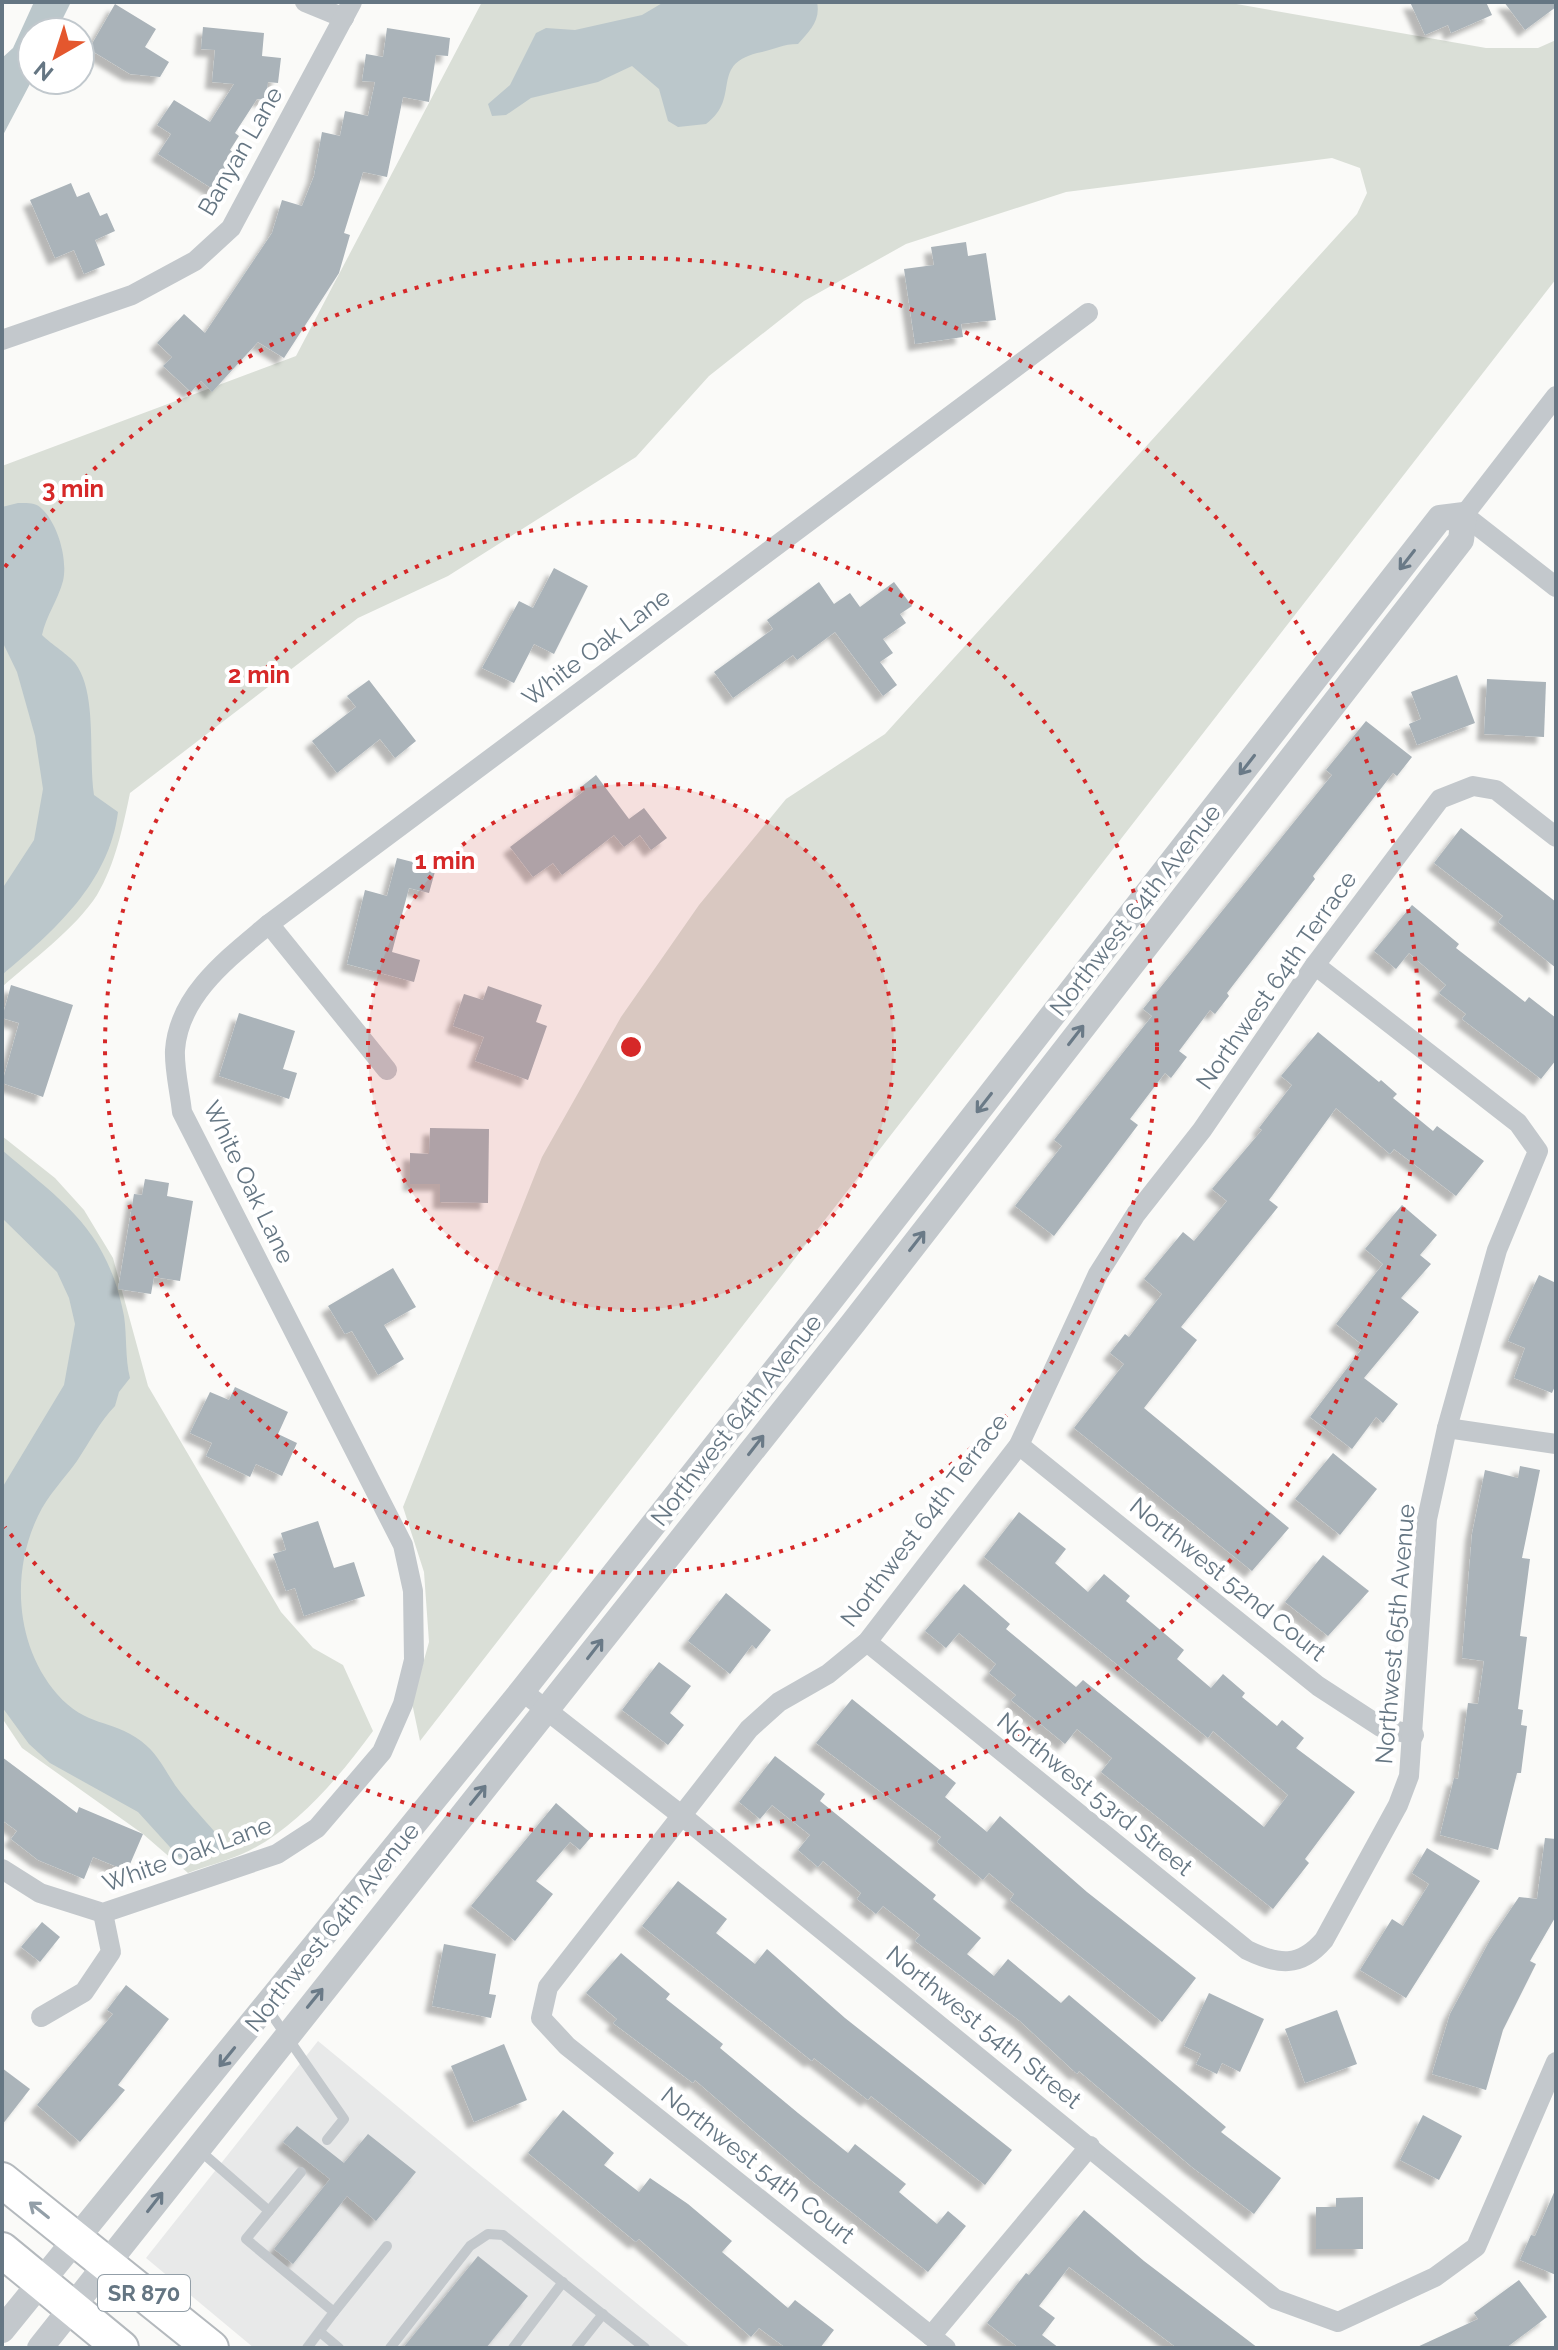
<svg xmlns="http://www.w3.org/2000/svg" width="1558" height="2350" font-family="Raleway,sans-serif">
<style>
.built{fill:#e8e9e9}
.green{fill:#dadfd7}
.water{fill:#bbc7cb}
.building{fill:#aab3b9;filter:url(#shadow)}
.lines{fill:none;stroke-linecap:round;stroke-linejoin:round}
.trunk-casing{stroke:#b4b9bd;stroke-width:38}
.service{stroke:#c3c8cc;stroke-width:10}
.minor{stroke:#c3c8cc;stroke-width:20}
.tertiary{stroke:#c3c8cc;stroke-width:26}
.trunk{stroke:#fff;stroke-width:34}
.oneway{stroke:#6a7a87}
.oneway2{stroke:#939fa8}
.ring{fill:none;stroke:#d62828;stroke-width:4;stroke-dasharray:4 8}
.labels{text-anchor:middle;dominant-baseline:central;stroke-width:8;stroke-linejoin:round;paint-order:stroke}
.shield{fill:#fff;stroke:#939fa8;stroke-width:2}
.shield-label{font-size:22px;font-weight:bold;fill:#657683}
.street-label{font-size:24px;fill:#657683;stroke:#fff}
.centre{fill:#d62828;stroke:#fff;stroke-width:4}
.ring-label{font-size:24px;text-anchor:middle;font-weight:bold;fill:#d62828;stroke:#fff;stroke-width:8;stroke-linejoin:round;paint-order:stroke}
</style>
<defs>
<filter id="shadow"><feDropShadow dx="-7" dy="7" stdDeviation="2" flood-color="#0004"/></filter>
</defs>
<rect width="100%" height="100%" fill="#fafaf8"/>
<polygon class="built" points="318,2041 691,2348 254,2348 146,2258"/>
<g class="green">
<path d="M482,2H1225L1486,48H1538L1556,40V279L420,1741L412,1703L429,1642L424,1572L403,1507L542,1157L621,1017L699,905L786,799L885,734L1357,214L1367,193L1360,168L1332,158L1066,192L906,244L804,301L709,376L636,457L448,576L358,618L130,793C123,827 115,865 97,895C76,928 31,961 2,987V466L296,356Z"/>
<path d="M2,1136L55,1178L84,1210L113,1258L148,1386L281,1612L313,1648L343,1665L373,1731C340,1776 295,1831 242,1854C224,1862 206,1866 188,1873L143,1834L22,1748L2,1718Z"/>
</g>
<g class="water">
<polygon points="34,2 71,2 56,32 32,32 32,80 2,137 2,58 13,48"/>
<path d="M664,2H817C821,21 809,31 798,44C783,44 775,49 762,52C707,63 743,97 706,124L678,127L668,121L659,89L632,66L598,82L531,98L506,115L492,116L488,104L510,85L536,33L546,28L575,30L642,15Z"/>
<path d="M18,503C27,503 36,502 42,509C58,524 68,560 63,581C58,600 46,616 42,635C51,644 70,656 75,663C98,693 88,758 94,795L118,812C109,883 54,931 2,975V889L34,840L43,789L35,736L17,672L2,641V507Z"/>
<path d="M2,1150C65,1204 107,1229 124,1316C127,1336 125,1358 130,1378L119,1392L115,1406C100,1421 89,1443 77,1461C64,1479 48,1495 38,1516C11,1572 15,1645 57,1694C87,1728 110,1718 141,1741C160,1755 167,1776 181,1793C197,1813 214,1829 229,1850L196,1861L179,1857L138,1812L50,1763L29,1744L2,1707V1488L64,1385L75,1324L69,1298L57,1272L2,1218Z"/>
</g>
<g class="building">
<polygon points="1410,2 1486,2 1492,15 1451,33 1448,25 1425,35"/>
<polygon points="1504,2 1556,2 1556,7 1525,30"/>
<polygon points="115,4 156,29 145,47 169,62 160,77 130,74 89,49"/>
<polygon points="203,27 264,33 262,56 281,58 278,83 268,82 266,100 257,99 235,133 239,136 230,150 242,158 219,193 158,154 171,134 157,125 174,100 210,122 234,84 212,82 215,50 201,49"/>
<polygon points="387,28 450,38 448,56 436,55 429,102 403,97 387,177 363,172 344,233 350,235 339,273 284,358 258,342 212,392 201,381 191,392 163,366 172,357 157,343 184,314 205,333 272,233 282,200 302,206 314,176 322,132 340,136 345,111 368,116 375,82 362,81 366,54 383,57"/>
<polygon points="71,183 77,197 89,192 100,216 107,213 115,231 95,240 105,265 84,274 74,250 55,258 30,200"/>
<polygon points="966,242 968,256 986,253 996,320 961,324 963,337 915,344 904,269 934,265 931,247"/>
<polygon points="554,568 588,586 554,654 534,644 514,683 482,668 519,601 533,608"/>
<polygon points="819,582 834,604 850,593 860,607 894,582 912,606 900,614 906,623 883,639 893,653 880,662 897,685 883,696 835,632 797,660 793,655 733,698 714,672 773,629 767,620"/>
<polygon points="1457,675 1475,723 1417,745 1409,724 1421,719 1411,692"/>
<polygon points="1487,679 1546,682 1544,737 1484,734"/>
<polygon points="369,680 416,741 395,758 380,739 337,773 312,741 356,707 347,696"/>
<polygon points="1366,721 1412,757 1397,776 1393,773 1313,876 1315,879 1227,993 1229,996 1215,1014 1210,1010 1179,1051 1187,1057 1171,1078 1165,1073 1130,1119 1138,1125 1054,1236 1015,1206 1062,1146 1054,1140 1152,1016 1143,1009 1332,775 1326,770"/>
<polygon points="596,775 629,819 644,808 667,838 651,850 640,835 624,847 614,835 562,875 553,863 533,877 510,847 584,791 581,787"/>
<polygon points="1461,828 1556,902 1556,968 1498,922 1503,916 1434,863"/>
<polygon points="397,858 436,868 429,893 409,888 392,952 420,960 414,982 347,964 365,890 387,896"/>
<polygon points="1412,905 1459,944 1456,948 1525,1002 1529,997 1556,1018 1556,1060 1541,1079 1462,1019 1466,1014 1439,993 1446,985 1409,953 1396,969 1374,951"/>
<polygon points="11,985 73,1005 43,1097 2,1083 19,1023 2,1018"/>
<polygon points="488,986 542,1005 536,1022 547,1026 528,1080 475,1061 484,1037 453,1026 464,994 483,1000"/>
<polygon points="239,1013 295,1031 283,1069 297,1073 289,1099 219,1076"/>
<polygon points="1318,1032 1379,1082 1381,1080 1397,1094 1393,1098 1433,1131 1437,1126 1484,1161 1456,1196 1394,1149 1390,1154 1336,1108 1269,1200 1278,1207 1181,1327 1197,1340 1144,1408 1289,1528 1252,1571 1074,1428 1124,1364 1110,1353 1125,1334 1129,1337 1162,1294 1144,1279 1183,1232 1194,1241 1227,1201 1212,1189 1262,1130 1259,1128 1292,1085 1281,1076"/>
<polygon points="430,1128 489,1129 488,1203 440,1202 440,1184 410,1184 410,1153 429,1154"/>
<polygon points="145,1179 169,1183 167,1196 193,1201 180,1281 154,1277 151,1294 118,1289 134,1194 142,1195"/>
<polygon points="1402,1205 1437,1235 1420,1255 1431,1264 1401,1298 1419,1312 1364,1378 1398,1404 1383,1423 1376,1417 1352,1449 1310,1417 1364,1346 1336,1324 1383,1264 1365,1249"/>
<polygon points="393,1268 416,1307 384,1325 404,1359 378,1375 352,1331 345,1334 328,1306"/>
<polygon points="1539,1275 1556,1283 1556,1384 1552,1393 1514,1378 1525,1348 1508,1341"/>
<polygon points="235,1387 288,1412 278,1434 297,1443 282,1476 256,1464 250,1477 206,1456 212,1443 190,1433 210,1392 229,1400"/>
<polygon points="1333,1453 1377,1489 1340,1535 1295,1499"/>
<polygon points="1520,1466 1540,1470 1522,1558 1530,1559 1520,1636 1527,1637 1518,1709 1523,1710 1521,1725 1527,1726 1521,1773 1517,1773 1498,1850 1440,1835 1454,1778 1458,1779 1468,1703 1478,1704 1484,1661 1462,1658 1472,1534 1485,1470 1518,1478"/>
<polygon points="1019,1512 1066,1549 1055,1563 1088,1592 1104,1574 1130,1596 1126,1601 1184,1650 1177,1659 1211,1688 1223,1674 1245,1693 1242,1697 1277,1726 1282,1720 1304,1738 1296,1748 1355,1792 1305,1859 1309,1863 1273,1909 1101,1772 1112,1758 1077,1729 1065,1744 1011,1700 1016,1695 989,1673 996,1664 959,1633 946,1648 925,1631 964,1584 1010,1624 1006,1629 1076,1687 1083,1680 1264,1827 1288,1795 1213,1731 1208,1738 984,1557"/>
<polygon points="318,1521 334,1568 354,1562 365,1596 304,1616 295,1588 286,1591 273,1554 286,1550 281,1533"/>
<polygon points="1323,1555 1369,1591 1328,1636 1285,1602"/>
<polygon points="726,1593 771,1630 756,1649 752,1645 730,1674 688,1641"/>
<polygon points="659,1662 691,1686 670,1713 684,1725 668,1745 622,1710"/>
<polygon points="852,1699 956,1783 945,1797 987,1832 1000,1816 1087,1892 1196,1978 1162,2022 1010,1900 1014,1894 989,1873 983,1880 937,1842 941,1837 816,1743"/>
<polygon points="775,1756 825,1794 820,1801 936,1895 933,1899 981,1938 967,1954 994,1976 1008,1959 1061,2003 1069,1995 1226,2127 1221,2132 1281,2178 1254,2214 1192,2167 1079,2071 1077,2074 1020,2021 915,1941 920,1935 883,1906 876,1914 857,1899 861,1893 823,1861 818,1867 798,1850 810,1835 772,1805 760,1819 739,1802"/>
<polygon points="2,1757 77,1813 79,1807 143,1834 127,1871 93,1857 84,1879 38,1860 11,1839 17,1831 2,1820"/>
<polygon points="556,1803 593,1835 580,1850 570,1842 536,1881 553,1894 515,1941 471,1906"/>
<polygon points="1545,1838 1556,1839 1556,1916 1530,1961 1536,1964 1503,2030 1486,2090 1432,2074 1450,2014 1490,1940 1519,1897 1537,1899"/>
<polygon points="1427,1848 1480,1881 1406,1998 1360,1970 1392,1919 1403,1926 1429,1884 1412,1873"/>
<polygon points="678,1881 727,1919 716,1933 755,1964 767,1949 845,2018 1012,2150 985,2185 871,2096 868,2100 814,2058 812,2061 642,1926"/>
<polygon points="42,1922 60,1937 40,1962 21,1947"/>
<polygon points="444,1944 496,1954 489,1994 496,1995 491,2018 432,2006"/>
<polygon points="621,1953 670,1994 666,1999 723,2044 720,2048 798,2113 848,2153 855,2144 906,2184 899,2192 937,2224 948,2211 966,2226 928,2272 812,2181 695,2080 693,2083 613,2023 617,2019 586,1993"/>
<polygon points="126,1985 169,2019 118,2085 125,2090 80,2142 37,2105 113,2014 107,2010"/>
<polygon points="1209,1993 1264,2019 1240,2072 1222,2063 1217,2074 1196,2064 1201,2054 1184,2046"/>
<polygon points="1337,2010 1357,2064 1305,2083 1285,2029"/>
<polygon points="504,2044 527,2100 474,2122 451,2066"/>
<polygon points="2,2068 30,2089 2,2125"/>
<polygon points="563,2110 614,2153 604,2165 639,2192 650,2178 688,2204 732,2241 722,2252 788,2308 795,2300 834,2330 820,2348 786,2348 759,2328 751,2337 639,2239 636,2242 528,2153"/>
<polygon points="1423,2115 1462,2136 1439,2180 1400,2160"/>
<polygon points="297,2126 344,2163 368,2134 416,2172 376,2221 347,2196 293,2264 274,2249 330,2179 283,2142"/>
<polygon points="1556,2188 1556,2275 1520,2260 1531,2235 1535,2236"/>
<polygon points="1363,2197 1363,2249 1316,2249 1316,2207 1336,2207 1336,2198"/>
<polygon points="1084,2210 1144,2261 1258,2348 1177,2348 1069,2267 1039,2306 1055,2318 1042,2335 1059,2348 1019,2348 987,2323 1026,2273 1029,2275"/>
<polygon points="478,2256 528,2296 486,2348 403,2348"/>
<polygon points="1519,2280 1547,2317 1506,2348 1415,2348 1478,2319 1474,2313"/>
</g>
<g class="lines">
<g class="trunk-casing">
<g id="trunk">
<polyline points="2,2180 211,2348"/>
<polyline points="2,2250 121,2348"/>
</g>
</g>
<g class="service">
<polyline points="267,2008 344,2119 327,2140"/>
<polyline points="198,2149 269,2211"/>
<polyline points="301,2172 246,2239 334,2312 307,2348"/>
<polyline points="334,2312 387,2246"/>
<polyline points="320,2332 339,2348"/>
<polyline points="390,2348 470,2246 488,2234 503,2235 645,2348"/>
<polyline points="513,2348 563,2282"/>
<polyline points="576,2348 603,2314"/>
</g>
<g class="minor">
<polyline points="305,2 344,18"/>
<polyline points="2,340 132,295 195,261 231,228 352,2"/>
<polyline points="1556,396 1464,515 1556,587"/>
<polyline points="269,924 387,1070"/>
<polyline points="1447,1428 1556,1444"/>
<polyline points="1019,1445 1318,1686 1381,1727 1414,1735"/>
<path d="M867,1642L1247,1950C1278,1965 1300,1968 1324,1940L1398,1805L1409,1776L1427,1519L1447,1428L1497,1250L1538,1151L1518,1123L1315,965"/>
<polyline points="522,1691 681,1815 1275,2299 1338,2322 1435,2277 1476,2247 1556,2062"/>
<path d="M2,1869L40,1893L103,1913L277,1854L317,1828L382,1752L403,1704L414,1660L413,1591L403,1545L182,1112C180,1092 174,1069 175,1050C179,994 230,957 269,924L1088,313"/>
<polyline points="41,2017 84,1992 111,1952 103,1913"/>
<polyline points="931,2336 1090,2146"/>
<polyline points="946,2348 567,2046 541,2018 548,1987 749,1729 779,1702 828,1674 867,1642 1019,1445 1098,1274 1136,1214 1202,1130 1315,965 1440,799 1473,786 1496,790 1556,837"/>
</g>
<polyline class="tertiary" points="2,2330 522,1691 829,1302 1440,518 1464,515 1461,540 854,1322 40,2348"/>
<use href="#trunk" class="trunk"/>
</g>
<defs><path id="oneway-shaft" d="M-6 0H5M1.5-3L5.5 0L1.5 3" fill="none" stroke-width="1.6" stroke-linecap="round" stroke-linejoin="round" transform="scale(2)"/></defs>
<g class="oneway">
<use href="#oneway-shaft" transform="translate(1407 560) rotate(128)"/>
<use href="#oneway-shaft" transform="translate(1247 765) rotate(128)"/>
<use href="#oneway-shaft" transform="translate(1076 1035) rotate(-52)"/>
<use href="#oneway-shaft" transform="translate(984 1103) rotate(128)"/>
<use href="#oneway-shaft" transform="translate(917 1241) rotate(-52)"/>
<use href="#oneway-shaft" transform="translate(756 1445) rotate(-52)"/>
<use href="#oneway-shaft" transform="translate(595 1649) rotate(-52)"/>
<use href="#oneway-shaft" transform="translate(478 1795) rotate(-51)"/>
<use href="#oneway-shaft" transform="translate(315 1998) rotate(-51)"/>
<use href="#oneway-shaft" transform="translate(227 2057) rotate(129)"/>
<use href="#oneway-shaft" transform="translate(155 2202) rotate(-52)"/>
</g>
<use class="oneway2" href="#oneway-shaft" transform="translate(39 2210) rotate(-141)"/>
<circle cx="631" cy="1047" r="263" fill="#d62828" fill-opacity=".12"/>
<g class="ring">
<circle cx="631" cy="1047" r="263"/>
<circle cx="631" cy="1047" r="526"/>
<path d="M5 567A789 789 0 1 1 5 1527"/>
</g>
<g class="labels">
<rect class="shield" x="98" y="2275" width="92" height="36" rx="6"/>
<g class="shield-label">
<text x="144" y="2293">SR 870</text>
</g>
<g class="street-label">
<text transform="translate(240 151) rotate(-60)">Banyan Lane</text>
<text transform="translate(596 647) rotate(-37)">White Oak Lane</text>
<text transform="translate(1135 910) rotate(-52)">Northwest 64th Avenue</text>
<text transform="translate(1276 980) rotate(-55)">Northwest 64th Terrace</text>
<text transform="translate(249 1182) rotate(64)">White Oak Lane</text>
<text transform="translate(736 1420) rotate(-52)">Northwest 64th Avenue</text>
<text transform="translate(924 1520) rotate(-53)">Northwest 64th Terrace</text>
<text transform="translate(1228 1579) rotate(39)">Northwest 52nd Court</text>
<text transform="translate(1395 1634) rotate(-85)">Northwest 65th Avenue</text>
<text transform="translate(1095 1794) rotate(39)">Northwest 53rd Street</text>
<text transform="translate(187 1854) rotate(-20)">White Oak Lane</text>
<text transform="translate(332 1927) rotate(-51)">Northwest 64th Avenue</text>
<text transform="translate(984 2027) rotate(39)">Northwest 54th Street</text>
<text transform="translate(758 2165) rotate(38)">Northwest 54th Court</text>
</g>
</g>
<circle cx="631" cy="1047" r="12" class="centre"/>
<g class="ring-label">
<text x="73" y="497">3 min</text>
<text x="259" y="683">2 min</text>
<text x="445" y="869">1 min</text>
</g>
<rect width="1558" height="2350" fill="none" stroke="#657683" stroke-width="8"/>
<g transform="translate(56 56) rotate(219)"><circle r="38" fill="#ffffff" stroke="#c1c8cd" stroke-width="2"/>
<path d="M0-6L14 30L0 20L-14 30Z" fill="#e4572e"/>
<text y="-12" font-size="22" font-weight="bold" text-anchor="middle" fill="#657683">N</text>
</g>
</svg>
